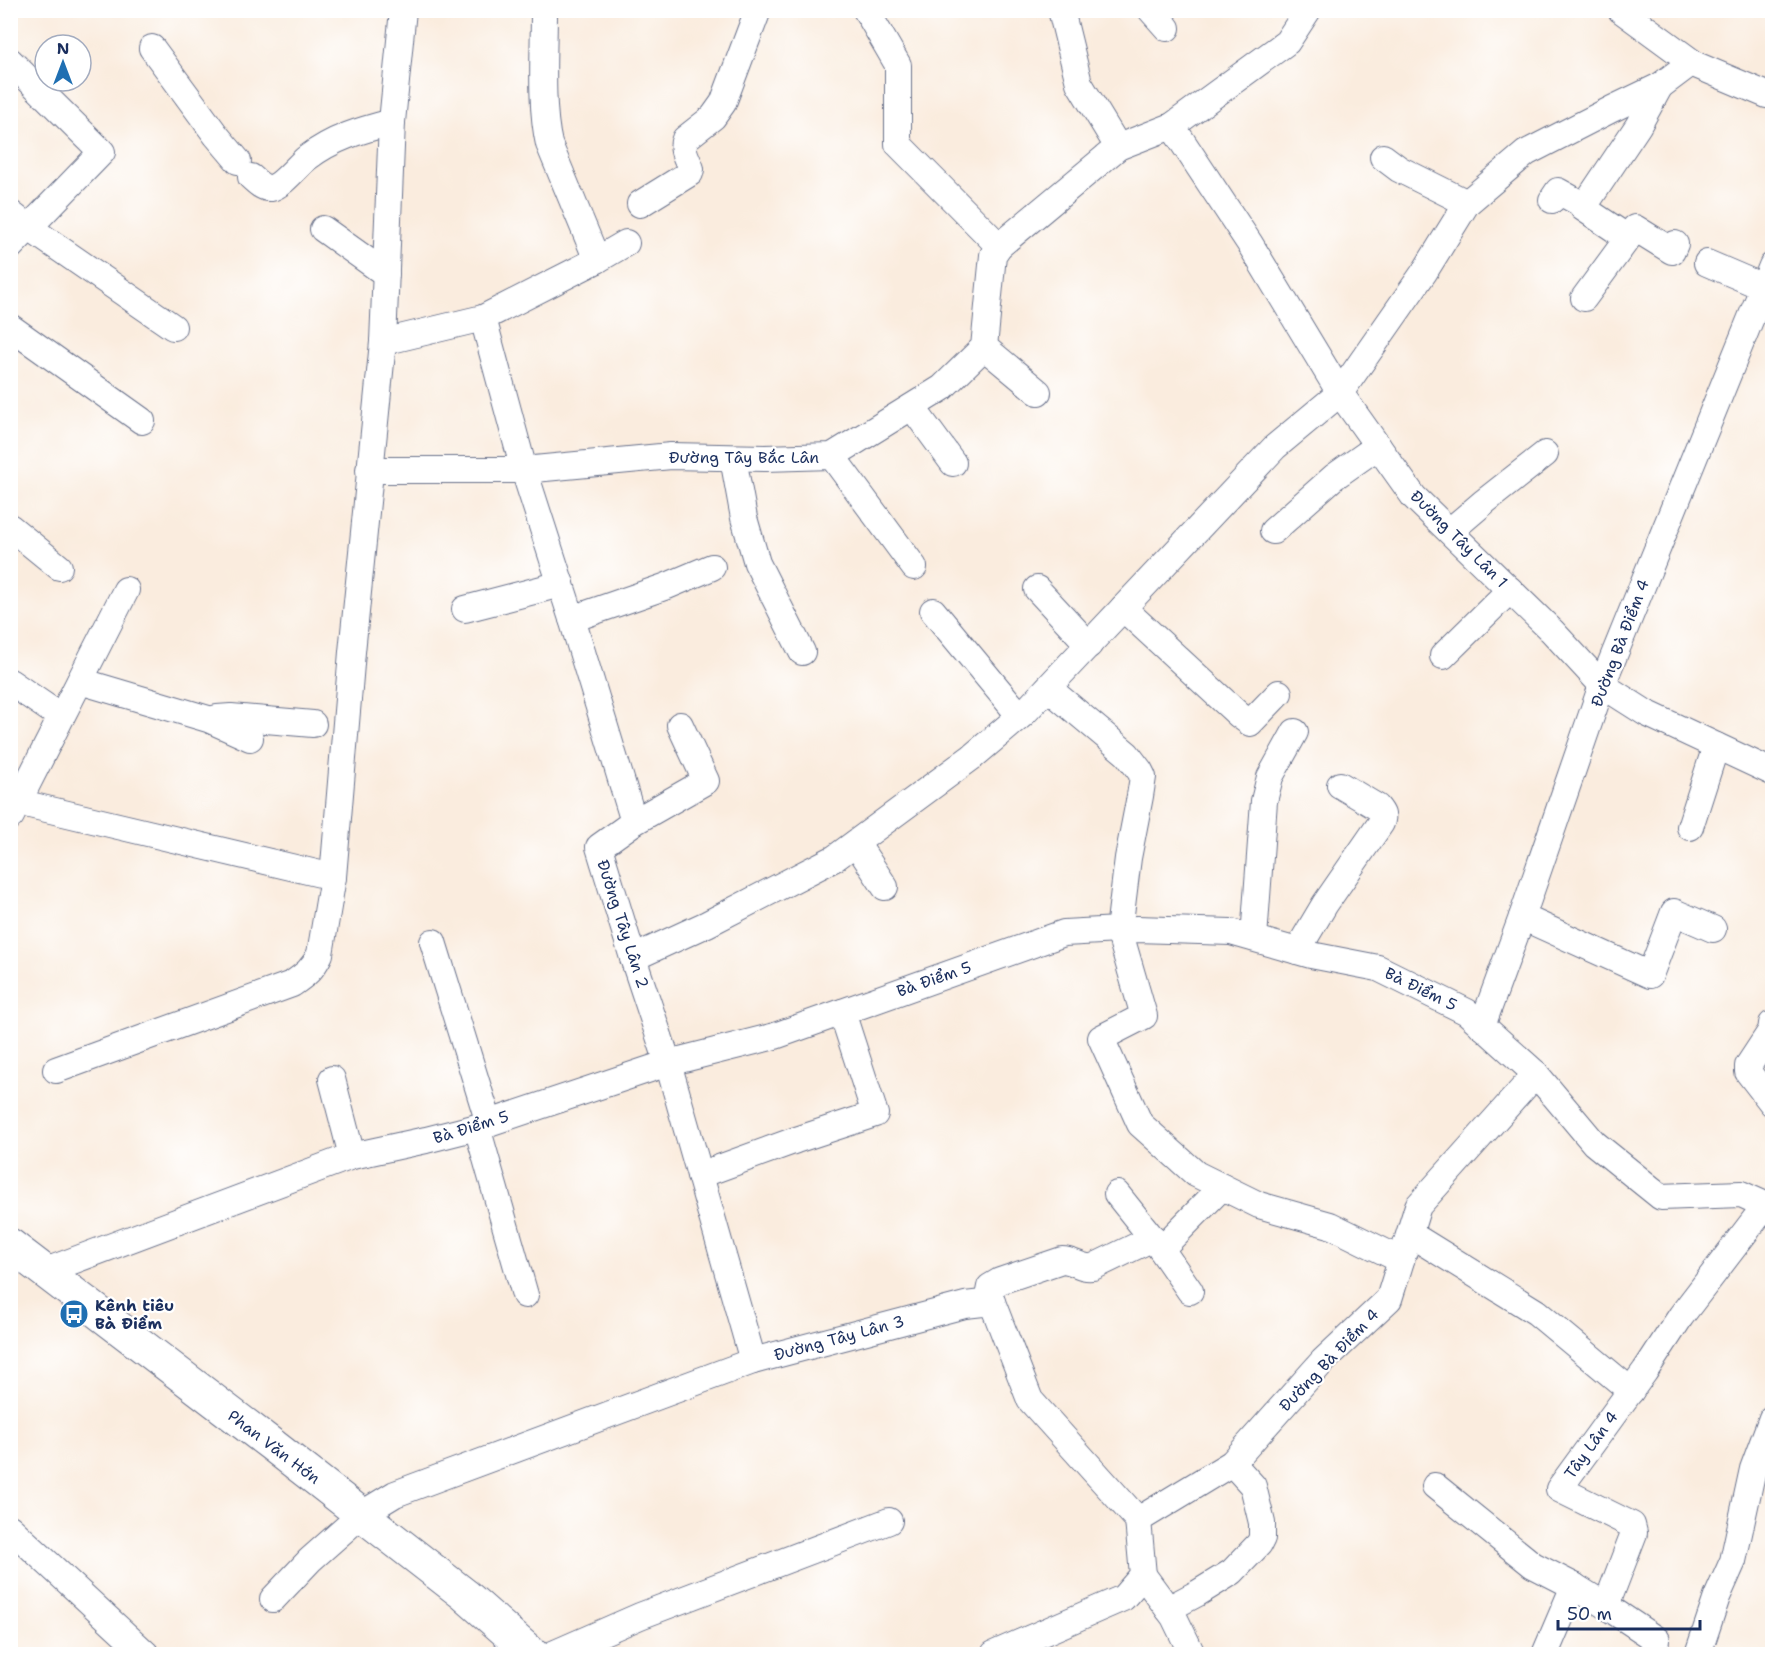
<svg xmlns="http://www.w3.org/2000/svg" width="1783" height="1665" font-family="'Shantell Sans',sans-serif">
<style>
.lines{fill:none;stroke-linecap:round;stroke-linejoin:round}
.minor-casing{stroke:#69718b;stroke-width:28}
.major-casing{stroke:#69718b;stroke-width:35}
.minor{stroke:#fff;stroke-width:26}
.major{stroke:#fff;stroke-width:33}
.labels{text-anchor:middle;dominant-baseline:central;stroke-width:4.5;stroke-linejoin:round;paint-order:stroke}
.street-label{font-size:16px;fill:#1b2f5e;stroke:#fff}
.poi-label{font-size:16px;font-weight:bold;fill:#1b2f5e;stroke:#fff;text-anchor:start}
</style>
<rect width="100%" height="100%" fill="#fff"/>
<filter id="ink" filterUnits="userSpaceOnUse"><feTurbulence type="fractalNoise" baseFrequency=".0167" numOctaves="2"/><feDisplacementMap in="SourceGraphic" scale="12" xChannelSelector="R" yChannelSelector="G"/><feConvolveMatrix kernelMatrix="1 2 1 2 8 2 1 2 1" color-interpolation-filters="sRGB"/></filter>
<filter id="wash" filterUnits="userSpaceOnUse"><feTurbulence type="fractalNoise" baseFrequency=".008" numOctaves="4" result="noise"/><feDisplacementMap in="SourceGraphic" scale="24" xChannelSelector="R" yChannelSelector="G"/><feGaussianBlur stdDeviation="1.35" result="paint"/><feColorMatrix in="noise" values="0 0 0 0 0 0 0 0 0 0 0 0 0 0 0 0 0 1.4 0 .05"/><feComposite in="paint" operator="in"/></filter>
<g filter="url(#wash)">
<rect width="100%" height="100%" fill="#faecde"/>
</g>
<g filter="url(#ink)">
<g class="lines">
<g class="minor-casing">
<g id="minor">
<path d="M544,10C544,52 540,105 549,144L597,260"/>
<polyline points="866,10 898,65 898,144 999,246"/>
<polyline points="1061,10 1079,83 1118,147"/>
<polyline points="1151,10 1167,28"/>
<polyline points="1621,10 1696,65 1767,95 1772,96"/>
<polyline points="152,48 216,135 238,161"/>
<polyline points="10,61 102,152 10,247"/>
<polyline points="1660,86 1638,126 1583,208 1628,238 1635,228 1672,251 1675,244"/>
<polyline points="1172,126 1250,244 1340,393 1414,497 1552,631 1602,685 1646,713 1772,772"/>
<polyline points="1383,157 1399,169 1467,203"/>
<path d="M251,177C257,182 263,189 271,188C282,186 298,165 307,158C333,138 361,130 392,122"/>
<polyline points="1552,200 1558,191 1585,206"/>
<path d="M640,204L690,173L691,169C688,159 680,150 685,139L713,117L723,103L758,10"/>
<polyline points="10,213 28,227 173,327"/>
<polyline points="323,229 386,274"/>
<polyline points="1707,263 1763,287"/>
<polyline points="1584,298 1628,238"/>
<polyline points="483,318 524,470 572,619 634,822 599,847 633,958 668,1063 753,1361"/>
<polyline points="10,327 142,421"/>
<polyline points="383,342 483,318 597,260 626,243"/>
<polyline points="984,347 1038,392"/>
<polyline points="912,407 953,463"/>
<polyline points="832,456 914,567"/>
<polyline points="733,458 744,518 757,563 802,652"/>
<polyline points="369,470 524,470 671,456 765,458 832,456 942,388 984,347 993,255 999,246 1118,147 1172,126 1287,42 1308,10"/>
<polyline points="10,527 59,567"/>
<polyline points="1273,531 1334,477 1378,446"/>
<polyline points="1450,531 1484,502 1545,454"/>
<polyline points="1037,589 1089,645"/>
<polyline points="1123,608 1239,715 1250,723 1279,693"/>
<polyline points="465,609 561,584"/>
<polyline points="933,611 1020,716"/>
<polyline points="572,619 667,586 712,567"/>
<polyline points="1443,656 1510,590"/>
<polyline points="80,681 208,719 250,738"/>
<polyline points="10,682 61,717"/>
<polyline points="1048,688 1127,754 1140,771 1143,777 1140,796 1128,858 1119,930 1144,1016 1101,1038 1140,1124 1196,1174 1259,1205 1330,1225 1401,1260"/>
<polyline points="217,718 231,717 313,724"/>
<polyline points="17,802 333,877"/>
<polyline points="11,816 126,590"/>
<polyline points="634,822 706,781 680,725"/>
<polyline points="1690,827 1716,746"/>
<polyline points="856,843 885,887"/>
<polyline points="1522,917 1650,975 1674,912 1713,929"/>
<polyline points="1254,938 1264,801 1270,777 1295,732"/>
<polyline points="433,942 489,1123"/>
<path d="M1297,951L1325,904L1381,823C1384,816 1382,813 1377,807L1340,785"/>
<polyline points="633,958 707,924 835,858 972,757 1024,713 1275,447 1340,393 1425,271 1467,203 1526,153 1612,109 1660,86 1692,62"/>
<polyline points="1772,1024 1771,1031 1748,1066 1748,1072 1772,1103"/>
<polyline points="1482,1026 1522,917 1602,685 1772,266"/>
<path d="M56,1070L292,984C305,975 313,969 320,954L333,877L352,652L383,342L392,122L403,10"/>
<polyline points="332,1079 352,1156"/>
<polyline points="477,1127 525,1295"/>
<polyline points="700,1175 796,1140 875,1114 842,1012"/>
<polyline points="1117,1194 1161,1249 1190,1291"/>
<polyline points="1410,1234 1536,1312 1631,1391"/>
<polyline points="1161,1249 1222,1187"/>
<polyline points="43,1272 352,1156 426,1140 477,1127 668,1063 775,1036 1064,933 1137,929 1231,932 1311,955 1378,968 1467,1012 1536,1074 1594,1143 1661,1197 1741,1194 1772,1208"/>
<path d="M992,1302L989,1292L990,1287L1000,1281L1062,1260C1074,1260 1081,1269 1093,1267L1153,1238"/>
<polyline points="1435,1486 1533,1565 1574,1586 1606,1606 1634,1533 1632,1525 1559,1489 1645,1371 1681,1316 1766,1205"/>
<polyline points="1138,1520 1232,1463 1323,1361 1389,1299 1418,1206 1536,1074"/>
<polyline points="10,1528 146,1654"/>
<polyline points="1143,1575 1174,1617 1192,1654"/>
<polyline points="273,1599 310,1560 362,1514 395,1494 753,1361 965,1305 992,1302 1030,1400 1138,1520 1143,1575 1123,1598 994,1654"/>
<polyline points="1606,1606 1657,1640"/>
<polyline points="1168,1609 1198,1593 1232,1572 1259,1544 1262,1538 1262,1523 1253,1486 1232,1463"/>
<polyline points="553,1654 640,1616 889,1521"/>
<polyline points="1545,1654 1574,1586"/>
<polyline points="1698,1654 1717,1597 1733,1561 1753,1469 1772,1418"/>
</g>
</g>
<g class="major-casing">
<polyline id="major" points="10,1245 271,1444 465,1595 532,1654"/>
</g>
<use href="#minor" class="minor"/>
<use href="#major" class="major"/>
</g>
</g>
<defs>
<g id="bus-disc" transform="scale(1.5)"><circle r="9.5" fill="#1f6fb2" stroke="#fff"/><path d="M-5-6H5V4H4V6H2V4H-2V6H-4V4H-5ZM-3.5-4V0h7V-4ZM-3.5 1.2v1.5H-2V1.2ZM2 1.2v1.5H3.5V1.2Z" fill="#fff"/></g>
</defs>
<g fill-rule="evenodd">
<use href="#bus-disc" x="74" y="1314"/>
</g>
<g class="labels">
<g class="street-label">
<text x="744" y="457">Đường Tây Bắc Lân</text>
<text transform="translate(1459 539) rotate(45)">Đường Tây Lân 1</text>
<text transform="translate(1620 643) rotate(-69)">Đường Bà Điểm 4</text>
<text transform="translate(623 924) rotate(72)">Đường Tây Lân 2</text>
<text transform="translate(934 979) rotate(-19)">Bà Điểm 5</text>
<text transform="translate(1421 989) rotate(26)">Bà Điểm 5</text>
<text transform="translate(471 1127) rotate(-17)">Bà Điểm 5</text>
<text transform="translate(839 1338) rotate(-15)">Đường Tây Lân 3</text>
<text transform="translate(1329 1360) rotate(-46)">Đường Bà Điểm 4</text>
<text transform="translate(1591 1445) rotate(-54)">Tây Lân 4</text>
<text transform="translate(274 1447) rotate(37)">Phan Văn Hớn</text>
</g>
<g class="poi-label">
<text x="95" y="1305">Kênh tiêu<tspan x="95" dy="18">Bà Điểm</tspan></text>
</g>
</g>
<rect width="1783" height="1665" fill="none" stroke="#fff" stroke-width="36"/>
<g transform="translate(63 63)"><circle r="28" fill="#ffffff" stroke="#a4acbf" stroke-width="1.5"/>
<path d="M0-4.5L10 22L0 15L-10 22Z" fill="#1f6fb2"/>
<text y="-9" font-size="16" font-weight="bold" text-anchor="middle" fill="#1b2f5e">N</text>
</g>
<path d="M1558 1620v9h142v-9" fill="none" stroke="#1b2f5e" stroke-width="3"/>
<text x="1567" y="1620" font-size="18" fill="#1b2f5e" stroke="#ffffff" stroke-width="4.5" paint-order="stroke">50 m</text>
</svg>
